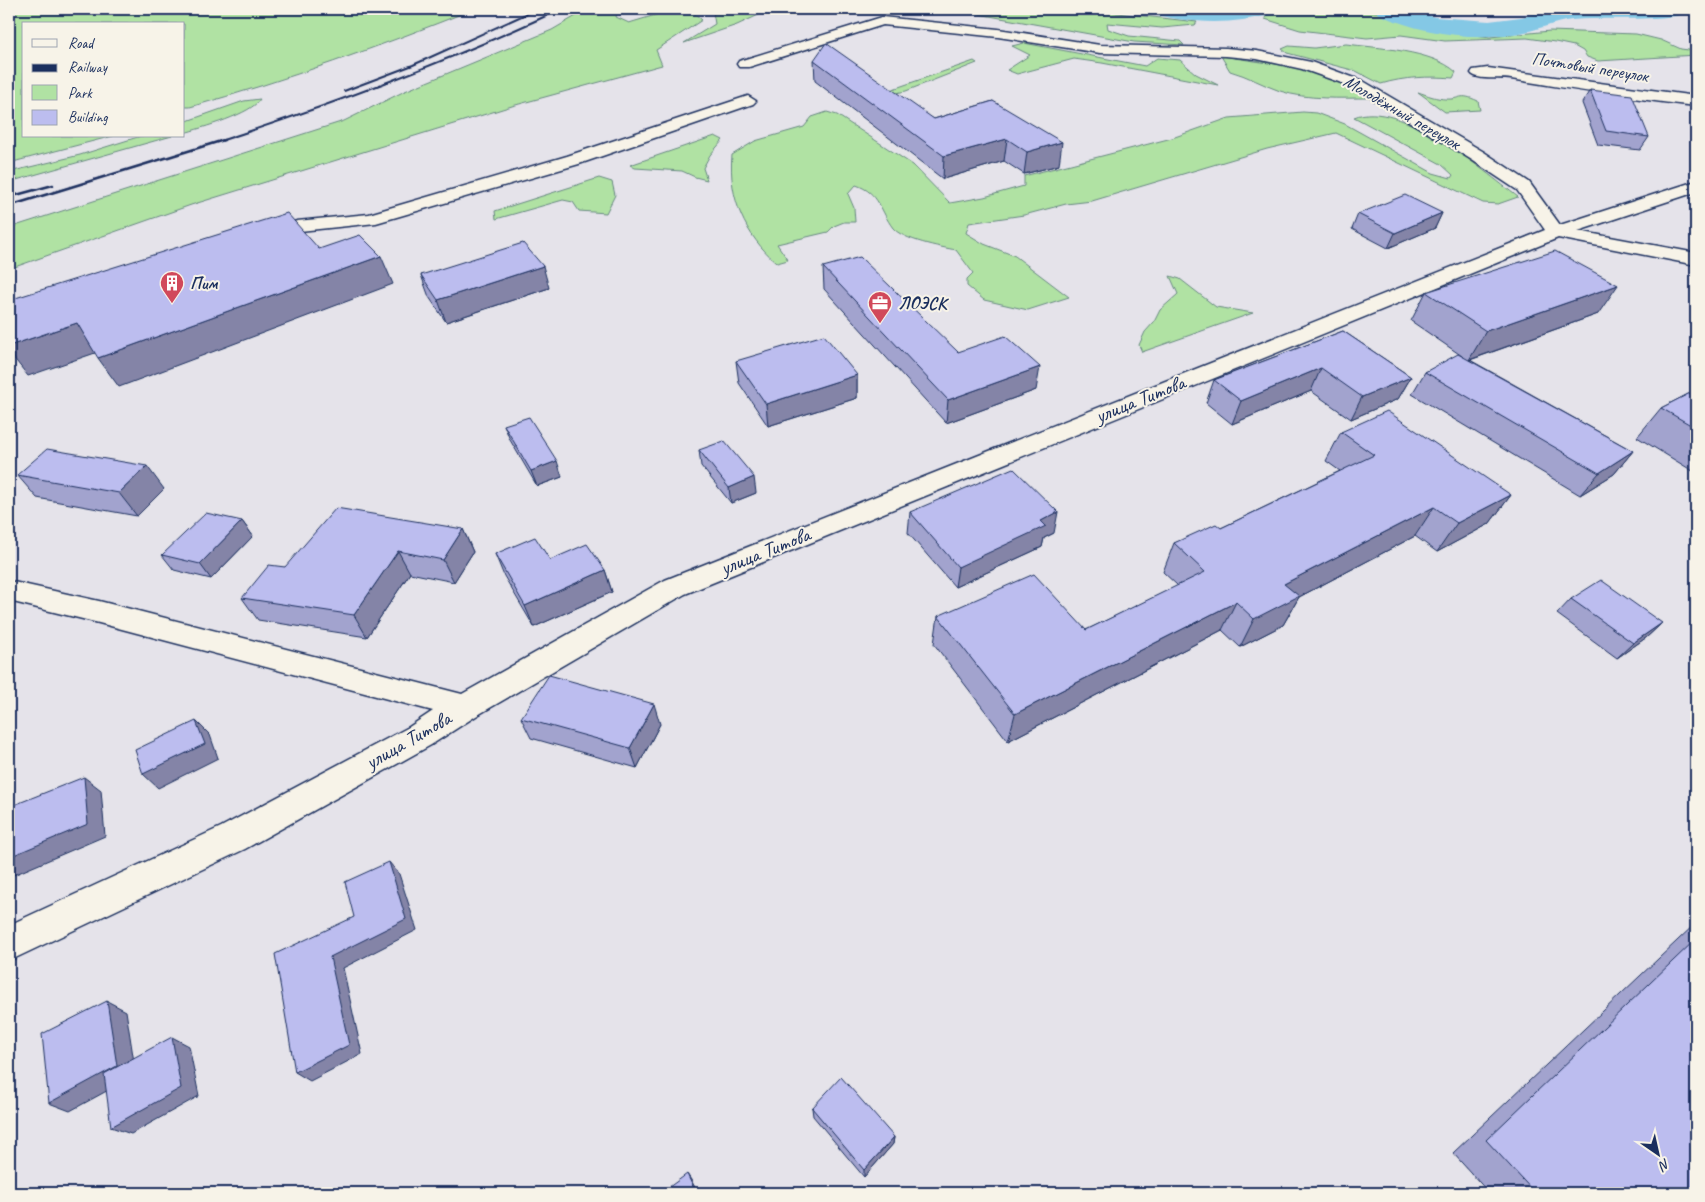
<svg xmlns="http://www.w3.org/2000/svg" width="1705" height="1202" font-family="Caveat,sans-serif">
<style>
.green{fill:#b0e2a3;stroke:#668880}
.lines{fill:none;stroke-linecap:round;stroke-linejoin:round}
.river{fill:#84c8e5;fill-rule:evenodd}
.minor-casing{stroke:#1b2f5e;stroke-width:3}
.minor{fill:#f7f3e8;fill-rule:evenodd}
.rail-far1{stroke:#1b2f5e;stroke-width:2}
.rail{stroke:#1b2f5e;stroke-width:2.5}
.wall{fill:#a2a3ce;stroke:#1b2f5e}
.shaded-wall{fill:#8484a7;stroke:#1b2f5e}
.building{fill:#bcbdef;stroke:#1b2f5e}
.labels{text-anchor:middle;dominant-baseline:central;stroke-width:4;stroke-linejoin:round;paint-order:stroke}
.far-street-label{font-size:18px;fill:#1b2f5e;stroke:#f7f3e8}
.far-poi-label{font-size:18px;font-weight:bold;fill:#1b2f5e;stroke:#f7f3e8;text-anchor:start}
.street-label{font-size:21px;fill:#1b2f5e;stroke:#f7f3e8}
</style>
<rect width="100%" height="100%" fill="#e5e3ea"/>
<filter id="ink" filterUnits="userSpaceOnUse"><feTurbulence type="fractalNoise" baseFrequency=".02" numOctaves="2"/><feDisplacementMap in="SourceGraphic" scale="10" xChannelSelector="R" yChannelSelector="G"/><feConvolveMatrix kernelMatrix="1 2 1 2 8 2 1 2 1" color-interpolation-filters="sRGB"/></filter>
<g filter="url(#ink)">
<g class="green">
<path d="M9,9H474C381,46 287,80 190,107H184V24H24V136H113L9,163Z"/>
<polygon points="588,9 618,9 616,17 629,23 672,10 693,12 702,20 656,50 662,65 512,106 191,205 9,269 9,228 344,121 405,91 552,30"/>
<polygon points="708,9 787,9 765,12 737,25 684,43 715,24 713,12"/>
<polygon points="935,9 1106,9 1117,13 1197,22 1195,25 1162,28 1107,23 1108,29 1129,36 1180,41 1184,45 1134,42 956,10"/>
<polygon points="1267,9 1356,9 1383,13 1444,31 1490,37 1550,31 1636,34 1661,40 1681,49 1696,51 1696,55 1598,61 1587,57 1583,51 1574,46 1555,42 1527,38 1445,41 1401,35 1367,38 1300,30 1265,19"/>
<polygon points="1024,43 1145,66 1157,58 1180,60 1196,74 1218,85 1102,63 1074,59 1017,74 1007,70 1030,55 1012,46"/>
<path d="M1346,44C1377,48 1432,50 1456,72L1453,78C1429,76 1404,77 1381,84L1356,71L1287,53L1282,49L1289,46L1314,48Z"/>
<path d="M1221,56L1302,68L1372,96L1369,98C1341,98 1307,100 1280,91C1263,85 1248,76 1230,71Z"/>
<polygon points="974,61 977,63 906,91 861,100"/>
<path d="M1418,92C1427,95 1437,99 1446,99C1461,100 1459,92 1478,101L1480,110L1445,112Z"/>
<path d="M260,99C252,114 201,128 184,133V122L244,101Z"/>
<path d="M827,112L837,115L913,165L950,203L984,197L1024,186V176L1172,138L1229,118L1303,112L1316,113L1345,124L1433,173L1451,178L1453,175L1441,164L1354,117C1400,98 1482,170 1518,197L1498,204L1483,203L1336,133L1267,149L1092,201L1066,204L1024,215L969,223L966,233L984,244L1015,256L1069,297L1028,310L984,300L967,286V279L973,273L956,250C940,247 903,240 893,228C880,211 880,193 856,185L848,194L854,208L855,222H844L834,226L828,232L777,244L788,260L777,263C745,235 728,198 732,155L755,141L804,127L812,117Z"/>
<polygon points="141,136 172,136 9,182 9,172 80,155"/>
<polygon points="715,136 723,140 710,155 703,168 707,180 695,177 682,171 635,168 630,165"/>
<polygon points="599,178 612,182 615,195 606,213 579,211 573,202 563,200 496,219 495,211"/>
<polygon points="1170,276 1180,279 1216,307 1253,313 1142,352 1139,345 1145,332 1154,322 1160,310 1178,294"/>
</g>
<g class="lines">
<g class="river">
<path d="M1150,9H1275L1272,14C1232,25 1193,24 1153,14Z"/>
<path d="M1375,9H1407L1435,17L1489,21L1521,17L1553,9H1687L1684,14L1675,16C1641,21 1606,17 1572,20C1554,22 1538,30 1520,33C1473,41 1422,34 1378,14Z"/>
</g>
<g class="minor-casing">
<g id="minor">
<polygon points="882,17 998,29 1100,45 1226,48 1257,51 1311,62 1363,81 1484,152 1529,182 1560,225 1696,181 1696,192 1578,231 1696,253 1696,265 1558,238 685,594 476,716 431,745 245,849 9,961 9,925 221,827 409,727 433,711 99,623 9,601 9,581 99,601 462,694 665,580 1545,230 1517,190 1472,160 1353,87 1302,69 1257,59 1226,56 1100,53 998,37 883,25 749,67 739,67 737,64 739,61"/>
<path d="M1488,68L1696,96V106C1634,99 1572,89 1511,79C1501,77 1476,81 1471,73L1473,70Z"/>
<polygon points="748,96 756,101 753,104 579,164 376,223 300,231 262,244 255,242 253,238 255,234 297,221 369,214 567,156"/>
</g>
</g>
<use href="#minor" class="minor"/>
<g class="rail-far1">
<polyline points="344,91 413,65 537,9"/>
<path d="M220,141C337,103 450,61 561,9"/>
</g>
<g class="rail">
<polyline points="9,197 53,185"/>
<polyline points="9,206 224,140"/>
</g>
</g>
<g class="wall">
<polygon points="814,60 934,119 993,101 1059,165 1024,174 1004,161 943,179 815,81"/>
<polygon points="1590,90 1649,137 1640,150 1598,145 1582,103"/>
<polygon points="1442,213 1435,228 1388,248 1352,229 1358,214"/>
<polygon points="823,267 958,352 1036,390 946,423 824,289"/>
<polygon points="421,275 549,288 446,322 429,297"/>
<polygon points="1426,292 1598,314 1470,360 1633,451 1614,474 1580,495 1412,394 1425,372 1462,356 1411,321"/>
<polygon points="1343,331 1411,377 1398,399 1351,419 1311,391 1232,424 1206,403 1214,380"/>
<polygon points="736,361 857,375 857,398 768,426 739,383"/>
<polygon points="1696,390 1696,473 1637,437 1661,408"/>
<polygon points="504,425 562,477 537,486 510,440"/>
<polygon points="1341,432 1511,495 1489,524 1437,552 1415,536 1299,597 1283,625 1240,647 1222,630 1008,741 934,644 938,616 1086,630 1178,586 1163,572 1174,543 1221,528 1340,471 1326,461"/>
<polygon points="699,450 756,493 731,503 701,466"/>
<polygon points="17,475 164,489 137,516 37,498"/>
<polygon points="910,512 1054,533 1044,538 1042,547 955,587 908,533"/>
<polygon points="242,521 253,536 211,579 174,570 162,555"/>
<polygon points="463,529 473,552 454,582 410,573 367,637 258,620 242,598 285,567"/>
<polygon points="495,554 550,560 605,570 612,592 534,627 504,576"/>
<polygon points="1571,599 1662,623 1647,637 1617,658 1557,614"/>
<polygon points="521,718 660,724 637,768 531,738"/>
<polygon points="1696,923 1696,1193 1489,1193 1453,1153"/>
<polygon points="812,1108 894,1137 893,1144 864,1177 813,1116"/>
</g>
<g class="shaded-wall">
<polygon points="1007,139 1004,161 943,179 944,156"/>
<polygon points="1062,142 1059,165 1024,174 1027,152"/>
<polygon points="1442,213 1435,228 1388,248 1395,233"/>
<polygon points="381,256 393,284 119,387 98,358"/>
<polygon points="543,266 549,288 446,322 438,300"/>
<polygon points="1618,285 1598,314 1469,360 1486,331"/>
<polygon points="77,323 98,352 28,376 9,352 9,346"/>
<polygon points="1040,367 1036,390 946,423 948,400"/>
<polygon points="1321,368 1311,391 1232,424 1241,401"/>
<polygon points="857,375 857,398 768,426 766,404"/>
<polygon points="1411,377 1398,399 1351,419 1362,397"/>
<polygon points="1633,451 1614,474 1580,495 1599,473"/>
<polygon points="557,461 562,477 537,486 531,471"/>
<polygon points="147,466 164,489 137,516 119,493"/>
<polygon points="754,477 756,493 731,503 729,488"/>
<polygon points="1511,495 1489,524 1437,552 1457,523"/>
<polygon points="1434,507 1415,536 1299,597 1283,625 1240,647 1254,619 1284,584"/>
<polygon points="1058,512 1054,533 1044,538 1042,547 955,587 958,567 1041,521"/>
<polygon points="242,521 253,536 211,579 200,564"/>
<polygon points="463,529 473,552 454,582 443,560"/>
<polygon points="398,551 410,573 367,637 354,615"/>
<polygon points="605,570 612,592 534,627 525,606"/>
<polygon points="1236,602 1222,630 1008,741 1015,714"/>
<polygon points="1662,623 1647,637 1617,658 1633,643"/>
<polygon points="654,704 660,724 637,768 630,748"/>
<polygon points="196,721 210,735 218,758 158,788 143,774"/>
<polygon points="84,777 101,790 105,836 9,877 9,857"/>
<polygon points="389,862 399,874 417,930 343,968 362,1054 310,1081 295,1072 330,957"/>
<polygon points="107,1001 126,1011 136,1075 70,1111 49,1103"/>
<polygon points="172,1037 189,1046 199,1096 131,1134 111,1127"/>
<polygon points="894,1137 893,1144 864,1177 864,1170"/>
<polygon points="687,1174 691,1180 698,1193 696,1193"/>
</g>
<g class="building">
<polygon points="826,43 934,119 993,101 1062,142 1027,152 1007,139 944,156 814,60"/>
<polygon points="1590,90 1632,95 1649,137 1606,131"/>
<polygon points="1405,195 1442,213 1395,233 1358,214"/>
<polygon points="287,213 319,249 360,235 381,256 98,358 77,323 9,346 9,300"/>
<polygon points="523,243 543,266 438,300 421,275"/>
<polygon points="1555,251 1618,285 1486,331 1426,292"/>
<polygon points="860,257 958,352 1005,336 1040,367 948,400 823,267"/>
<polygon points="1343,331 1411,377 1362,397 1321,368 1241,401 1214,380"/>
<polygon points="824,335 857,375 766,404 736,361"/>
<polygon points="1458,354 1633,451 1599,473 1425,372"/>
<polygon points="1696,390 1696,428 1661,408"/>
<polygon points="1387,411 1511,495 1457,523 1434,507 1284,584 1299,596 1254,619 1236,602 1015,714 938,616 1034,574 1086,630 1205,572 1174,543 1216,524 1221,528 1374,455 1341,432"/>
<polygon points="529,417 557,461 531,471 504,425"/>
<polygon points="724,441 754,477 729,488 699,450"/>
<polygon points="47,449 147,466 119,493 17,475"/>
<polygon points="1013,468 1058,512 1041,521 1046,526 958,567 910,512"/>
<polygon points="336,508 463,529 443,560 398,551 354,615 242,598 269,565 285,567"/>
<polygon points="206,513 242,521 200,564 162,555"/>
<polygon points="535,537 550,560 587,544 605,570 525,606 495,554"/>
<polygon points="1601,580 1662,623 1633,643 1571,599"/>
<polygon points="549,675 654,704 630,748 521,718"/>
<polygon points="196,721 205,744 143,774 135,750"/>
<polygon points="84,777 88,824 9,857 9,807"/>
<polygon points="389,862 406,919 330,957 349,1045 295,1072 275,954 354,917 345,882"/>
<polygon points="1696,939 1696,1193 1535,1193 1486,1140"/>
<polygon points="107,1001 117,1066 49,1103 42,1034"/>
<polygon points="172,1037 181,1088 111,1127 104,1074"/>
<polygon points="841,1077 894,1137 864,1170 812,1108"/>
<polygon points="687,1174 696,1193 661,1193"/>
</g>
</g>
<defs>
<g id="building-pin" transform="scale(1.25)"><path d="M0 17L-7.5 6A9.5 9.5 0 1 1 7.5 6Z" fill="#d1495b" stroke="#f7f3e8"/><path d="M-4-6H4V6H1V3H-1V6H-4ZM-2.5-4.3h1.7v1.8h-1.7ZM.8-4.3h1.7v1.8H.8ZM-2.5-1h1.7V.8h-1.7ZM.8-1h1.7V.8H.8Z" fill="#fff"/></g>
<g id="office-pin" transform="scale(1.25)"><path d="M0 17L-7.5 6A9.5 9.5 0 1 1 7.5 6Z" fill="#d1495b" stroke="#f7f3e8"/><path d="M-6-3h4V-5.5h4V-3h4V5H-6ZM-1-4.5V-3h2v-1.5ZM-6 0V1H6V0Z" fill="#fff"/></g>
</defs>
<g fill-rule="evenodd">
<use href="#building-pin" x="172" y="283"/>
<use href="#office-pin" x="880" y="303"/>
</g>
<g class="labels">
<g class="far-street-label">
<text transform="translate(1590 67) rotate(9)">Почтовый переулок</text>
<text transform="translate(1402 112) rotate(30)">Молодёжный переулок</text>
</g>
<g class="far-poi-label">
<text x="190" y="283">Пим</text>
<text x="898" y="303">ЛОЭСК</text>
</g>
<g class="street-label">
<text transform="translate(1140 399) rotate(-22)">улица Титова</text>
<text transform="translate(765 551) rotate(-22)">улица Титова</text>
<text transform="translate(408 740) rotate(-30)">улица Титова</text>
</g>
</g>
<rect width="1705" height="1202" fill="none" stroke="#f7f3e8" stroke-width="30"/>
<rect x="15" y="15" width="1675" height="1172" fill="none" stroke="#1b2f5e" stroke-width="2" filter="url(#ink)"/>
<rect x="22" y="22" width="162" height="115" fill="#f7f3e8" stroke="#9fa5b1"/>
<rect x="32" y="39" width="25" height="8" fill="#f7f3e8" stroke="#9fa5b1"/>
<text x="68" y="48" font-size="15" fill="#1b2f5e">Road</text>
<rect x="32" y="64" width="25" height="8" fill="#1b2f5e" stroke="#9fa5b1"/>
<text x="68" y="72" font-size="15" fill="#1b2f5e">Railway</text>
<rect x="32" y="85" width="25" height="15" fill="#b0e2a3" stroke="#9fa5b1"/>
<text x="68" y="98" font-size="15" fill="#1b2f5e">Park</text>
<rect x="32" y="110" width="25" height="15" fill="#bcbdef" stroke="#9fa5b1"/>
<text x="68" y="122" font-size="15" fill="#1b2f5e">Building</text>
<g transform="translate(1658 1154) rotate(146)" stroke="#f7f3e8" stroke-width="4" paint-order="stroke">
<path d="M0-4L9 19L0 12L-9 19Z" fill="#1b2f5e"/>
<text y="-8" font-size="14" font-weight="bold" text-anchor="middle" fill="#1b2f5e">N</text>
</g>
</svg>
